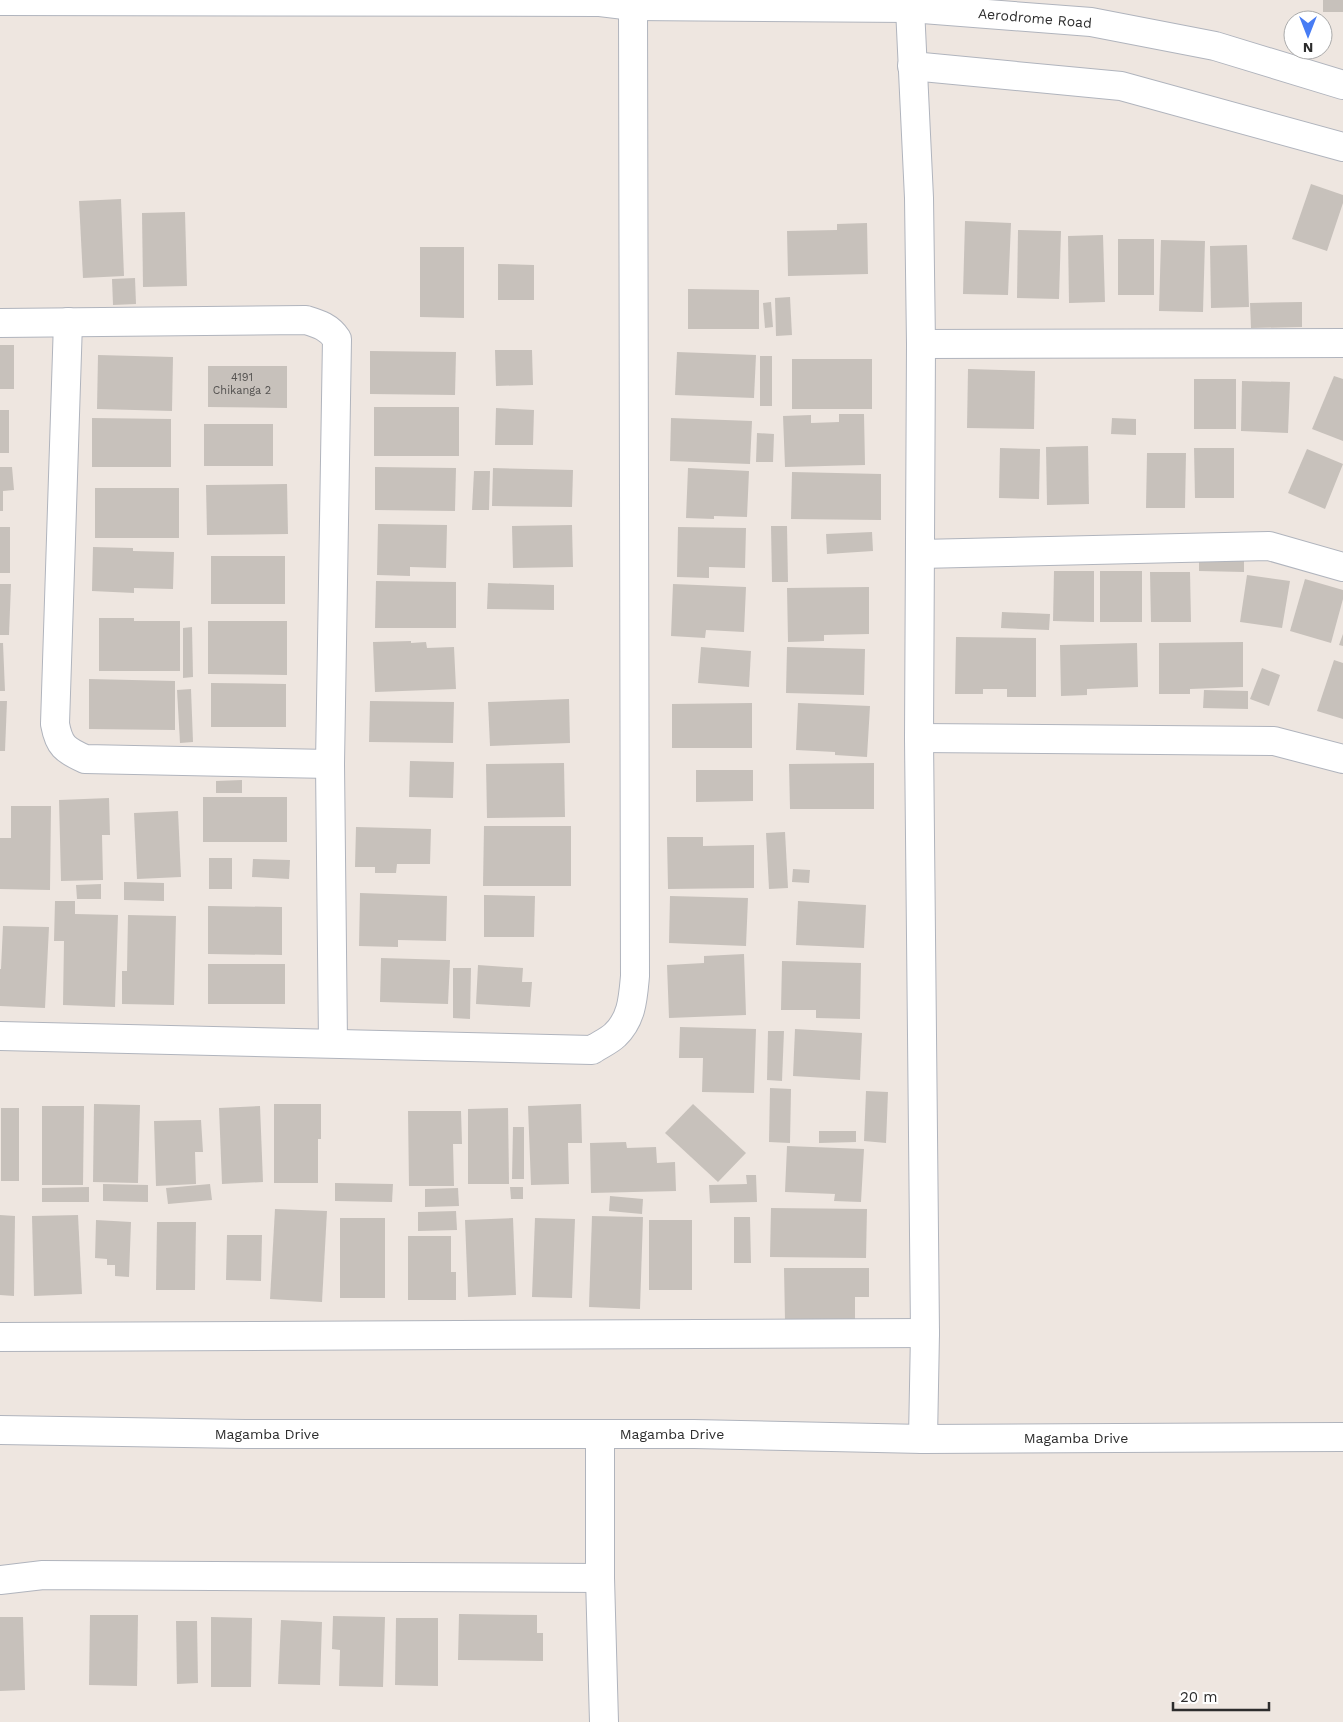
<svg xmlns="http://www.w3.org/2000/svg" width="1343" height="1722" font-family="'Work Sans',sans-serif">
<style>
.building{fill:#c7c1bb}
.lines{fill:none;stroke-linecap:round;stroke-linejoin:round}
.street-casing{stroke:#b0b4bd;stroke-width:30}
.secondary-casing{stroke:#b0b4bd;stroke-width:30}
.street{stroke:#fff;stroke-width:28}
.secondary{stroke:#fff;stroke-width:28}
.labels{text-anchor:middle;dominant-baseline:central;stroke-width:5;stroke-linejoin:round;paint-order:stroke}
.number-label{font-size:11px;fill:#545250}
.street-label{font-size:14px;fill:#2d2d2d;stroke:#fff}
</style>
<rect width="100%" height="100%" fill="#eee6e0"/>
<g class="building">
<rect x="1323" y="0" width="20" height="12"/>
<polygon points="1311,184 1343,195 1343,203 1327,251 1292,239"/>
<polygon points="121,199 124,276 83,278 79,201"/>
<polygon points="185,212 187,286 143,287 142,213"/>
<polygon points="965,221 1011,223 1008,295 963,294"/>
<polygon points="867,223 868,274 788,276 787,231 837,230 837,224"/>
<polygon points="1018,230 1061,231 1059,299 1017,298"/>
<polygon points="1103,235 1105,302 1069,303 1068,236"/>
<rect x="1118" y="239" width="36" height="56"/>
<polygon points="1161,240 1205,241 1203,312 1159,311"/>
<polygon points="1247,245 1249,307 1211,308 1210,246"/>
<polygon points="420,247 464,247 464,318 420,317"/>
<polygon points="498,264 534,265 534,300 498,300"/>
<polygon points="135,278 136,304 113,305 112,279"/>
<polygon points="688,289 759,290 759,329 688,329"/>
<polygon points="790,297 792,335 776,336 775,298"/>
<polygon points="771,302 773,327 765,328 763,303"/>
<polygon points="1302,302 1302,327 1251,328 1250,303"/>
<rect x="0" y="345" width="14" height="44"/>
<polygon points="495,350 532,350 533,385 496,386"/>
<polygon points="370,351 456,352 455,395 370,394"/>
<polygon points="677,352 756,355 754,398 675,395"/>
<polygon points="98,355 173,357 172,411 97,409"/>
<rect x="760" y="356" width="12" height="50"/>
<rect x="792" y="359" width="80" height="50"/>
<polygon points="208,366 287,366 287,408 208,407"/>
<polygon points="968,369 1035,371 1034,429 967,428"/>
<polygon points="1334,376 1343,379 1343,441 1312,429"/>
<rect x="1194" y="379" width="42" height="50"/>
<polygon points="1242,381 1290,382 1288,433 1241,431"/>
<rect x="374" y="407" width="85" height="49"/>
<polygon points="496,408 534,410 533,445 495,445"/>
<rect x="0" y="410" width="9" height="43"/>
<polygon points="839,414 864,414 865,465 785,467 783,416 811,415 811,423 839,422"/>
<polygon points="92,418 171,419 171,467 92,467"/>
<polygon points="671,418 752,421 750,464 670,461"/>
<polygon points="1112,418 1136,419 1136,435 1111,434"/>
<rect x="204" y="424" width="69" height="42"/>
<polygon points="757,433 774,434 773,462 756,462"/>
<polygon points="1088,446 1089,504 1047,505 1046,447"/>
<polygon points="1000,448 1040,449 1039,499 999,498"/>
<polygon points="1194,448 1234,448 1234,498 1195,498"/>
<polygon points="1307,449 1343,464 1325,509 1288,493"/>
<polygon points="1147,453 1186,453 1185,508 1146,508"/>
<polygon points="0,467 12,467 14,490 3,491 3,511 0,511"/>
<polygon points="375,467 456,468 455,511 375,510"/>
<polygon points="493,468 573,470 572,507 492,506"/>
<polygon points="688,468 749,471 747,517 714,516 714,519 686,518"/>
<polygon points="474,471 490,471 489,510 472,510"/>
<polygon points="792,472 881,474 881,520 791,519"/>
<polygon points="287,484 288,534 207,535 206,485"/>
<rect x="95" y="488" width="84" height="50"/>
<polygon points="378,524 447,525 446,568 410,567 410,576 377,575"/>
<polygon points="572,525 573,567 513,568 512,526"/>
<polygon points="771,526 787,526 788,582 772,582"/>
<rect x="0" y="527" width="10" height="46"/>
<polygon points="678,527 746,528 745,568 709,567 709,578 677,577"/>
<polygon points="872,532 873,551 827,554 826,534"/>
<polygon points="93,547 133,548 133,551 174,552 173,589 134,588 134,593 92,591"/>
<polygon points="1199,554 1244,555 1244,572 1199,571"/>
<rect x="211" y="556" width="74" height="48"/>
<polygon points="1054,571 1094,571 1094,622 1053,621"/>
<rect x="1100" y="571" width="42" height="51"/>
<polygon points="1150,572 1190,572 1191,622 1151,622"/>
<polygon points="1247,575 1290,581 1282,628 1240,622"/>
<polygon points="1305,579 1343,590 1343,599 1331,643 1290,631"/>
<polygon points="376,581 456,582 456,628 375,628"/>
<polygon points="488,583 554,585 554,610 487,609"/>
<polygon points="0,584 11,584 9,635 0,635"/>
<polygon points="673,584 746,587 744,632 706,630 705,638 671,636"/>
<polygon points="869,587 869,634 824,635 824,641 788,642 787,588"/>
<polygon points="1002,612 1050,614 1049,630 1001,628"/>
<polygon points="99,618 134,618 134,621 180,621 180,671 99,671"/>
<polygon points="208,621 287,621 287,675 208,674"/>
<polygon points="192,627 193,677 183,678 183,628"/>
<polygon points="1343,634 1343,646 1339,645"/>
<polygon points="956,637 1036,638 1036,697 1007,697 1007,689 983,689 983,694 955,694"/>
<polygon points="411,641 411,643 426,642 427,648 454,647 456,689 375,692 373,642"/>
<polygon points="1243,642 1243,687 1190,689 1190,694 1159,694 1159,643"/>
<polygon points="0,643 3,643 5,691 0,691"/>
<polygon points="1137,643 1138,687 1087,689 1087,695 1061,696 1060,645"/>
<polygon points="701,647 751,651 749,687 698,683"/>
<polygon points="787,647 865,649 864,695 786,693"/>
<polygon points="1334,660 1343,663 1343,719 1317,711"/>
<polygon points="1262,668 1280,675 1269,706 1250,699"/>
<polygon points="89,679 175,681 175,730 89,729"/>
<polygon points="211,683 286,684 286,727 211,727"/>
<polygon points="191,689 193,742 180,743 177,690"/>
<polygon points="1204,690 1248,691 1248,709 1203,708"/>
<polygon points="569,699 570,743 490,746 488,702"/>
<polygon points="0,701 7,701 5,751 0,751"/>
<polygon points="370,701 454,702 453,743 369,742"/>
<polygon points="752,703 752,748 672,748 672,704"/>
<polygon points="798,703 870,706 867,757 835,755 835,752 796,750"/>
<polygon points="410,761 454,762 453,798 409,797"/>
<polygon points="564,763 565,817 487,818 486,764"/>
<polygon points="874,763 874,809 790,809 789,764"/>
<polygon points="696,770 753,770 753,801 696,802"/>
<polygon points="242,780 242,793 216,793 216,781"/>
<rect x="203" y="797" width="84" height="45"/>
<polygon points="109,798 110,835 102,835 103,880 61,881 59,800"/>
<polygon points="11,806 51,806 50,890 0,889 0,838 11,838"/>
<polygon points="178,811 181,877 137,879 134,813"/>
<polygon points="484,826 571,826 571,886 483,886"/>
<polygon points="356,827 431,829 430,864 397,864 396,873 375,873 375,867 355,867"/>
<polygon points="785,832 788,888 769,889 766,833"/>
<polygon points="667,837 703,837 703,846 754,845 754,888 668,889"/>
<rect x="209" y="858" width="23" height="31"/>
<polygon points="253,859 290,860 289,879 252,877"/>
<polygon points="793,869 810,870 809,883 792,882"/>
<polygon points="124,882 164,883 164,901 124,900"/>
<polygon points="101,884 101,899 77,899 76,885"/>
<polygon points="360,893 447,896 446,941 398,940 398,947 359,946"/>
<polygon points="484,895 535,896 534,937 484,937"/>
<polygon points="670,896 748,898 746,946 669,943"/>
<polygon points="55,901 75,901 75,914 118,915 115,1007 63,1005 64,941 54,941"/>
<polygon points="798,901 866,905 864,948 796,945"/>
<polygon points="208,906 282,907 282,955 208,954"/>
<polygon points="128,915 176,916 174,1005 122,1004 122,971 127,971"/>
<polygon points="3,926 49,927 45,1008 0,1006 0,969 1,969"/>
<polygon points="744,954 746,1015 669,1018 667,965 704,963 704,956"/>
<polygon points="381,958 450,960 448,1004 380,1002"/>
<polygon points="782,961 861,963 860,1019 816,1018 816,1010 781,1010"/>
<rect x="208" y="964" width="77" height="40"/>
<polygon points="478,965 523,968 522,982 532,982 530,1007 476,1004"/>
<polygon points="453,968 471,968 470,1019 453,1018"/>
<polygon points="680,1027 756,1029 754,1093 702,1092 703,1058 679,1058"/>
<polygon points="795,1029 862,1033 860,1080 793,1076"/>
<polygon points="768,1031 784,1031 782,1081 767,1080"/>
<polygon points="770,1088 791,1089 790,1143 769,1142"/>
<polygon points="866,1091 888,1092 886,1143 864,1141"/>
<polygon points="94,1104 140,1105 138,1183 93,1182"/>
<polygon points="274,1104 321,1104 321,1139 318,1139 318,1183 274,1183"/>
<polygon points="581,1104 582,1143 568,1143 569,1184 531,1185 528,1106"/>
<polygon points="693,1104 746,1153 718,1182 665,1133"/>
<polygon points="42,1106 84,1106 83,1185 42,1185"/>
<polygon points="260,1106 263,1182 222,1184 219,1108"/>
<rect x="1" y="1108" width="18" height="73"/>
<polygon points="508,1108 509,1184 468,1184 468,1109"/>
<polygon points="408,1111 461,1111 462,1144 453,1144 454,1186 409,1186"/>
<polygon points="201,1120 203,1152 195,1152 196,1184 156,1186 154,1121"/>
<polygon points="513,1127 524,1127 524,1179 512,1179"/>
<polygon points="819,1131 856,1131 856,1142 819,1143"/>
<polygon points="626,1142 627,1148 656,1147 657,1163 675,1162 676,1191 591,1193 590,1143"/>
<polygon points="787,1146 864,1149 861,1202 834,1201 835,1194 785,1192"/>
<polygon points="746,1175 756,1175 757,1202 710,1203 709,1185 747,1184"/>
<polygon points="335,1183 393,1184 392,1202 335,1201"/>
<polygon points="103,1184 148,1185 148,1202 103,1201"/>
<polygon points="210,1184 212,1200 168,1204 166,1188"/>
<polygon points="89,1187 89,1202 42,1202 42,1188"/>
<polygon points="510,1187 523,1187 523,1199 511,1199"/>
<polygon points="458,1188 459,1206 425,1207 425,1189"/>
<polygon points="610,1196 643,1199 642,1214 609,1211"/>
<polygon points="771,1208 867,1209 866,1258 770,1257"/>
<polygon points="275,1209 327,1211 322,1302 270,1299"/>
<polygon points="456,1211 457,1230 418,1231 418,1212"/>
<polygon points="0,1215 15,1216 14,1296 0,1295"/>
<polygon points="78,1215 82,1294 34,1296 32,1216"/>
<polygon points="592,1216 643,1217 640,1309 589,1307"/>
<polygon points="734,1217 750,1217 751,1263 734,1263"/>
<rect x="340" y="1218" width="45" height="80"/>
<polygon points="513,1218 516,1295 468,1297 465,1220"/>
<polygon points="535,1218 575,1219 572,1298 532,1297"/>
<polygon points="96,1220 131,1222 129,1277 115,1276 115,1265 107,1265 107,1259 95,1258"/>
<rect x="649" y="1220" width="43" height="70"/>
<polygon points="157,1222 196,1222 195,1290 156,1290"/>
<polygon points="227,1235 262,1235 261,1281 226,1280"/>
<polygon points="408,1236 451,1236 451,1272 456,1272 456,1300 408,1300"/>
<polygon points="784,1268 869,1268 869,1297 855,1297 855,1319 785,1320"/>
<polygon points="459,1614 537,1615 537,1633 543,1633 543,1661 458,1660"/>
<polygon points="90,1615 138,1615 137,1686 89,1685"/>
<polygon points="333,1616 385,1617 383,1687 339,1686 340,1650 332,1649"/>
<polygon points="0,1617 23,1617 25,1690 0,1691"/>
<polygon points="211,1617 252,1618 251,1687 211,1687"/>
<polygon points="396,1618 438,1618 438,1686 395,1685"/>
<polygon points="281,1620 322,1622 320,1685 278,1684"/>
<polygon points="176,1621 197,1621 198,1683 177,1684"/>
</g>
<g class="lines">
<g class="street-casing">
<g id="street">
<polyline points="910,8 919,198 921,344 919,738 925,1333 923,1439"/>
<polyline points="912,66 1121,86 1343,147"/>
<path d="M68,322L55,724C59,746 65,750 85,759L330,764"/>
<path d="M0,323L306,320C319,324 329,327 337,339L330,764L333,1043"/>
<polyline points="921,344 1343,343"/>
<polyline points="920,554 1269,546 1343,567"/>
<polyline points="919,738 1274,741 1343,759"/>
<path d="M0,1036L592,1050C599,1045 609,1041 615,1035C632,1019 633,998 635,976L633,6"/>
<polyline points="0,1337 925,1333"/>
<polyline points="600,1434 600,1578 604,1722"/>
<polyline points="0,1580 43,1575 600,1578"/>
</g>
</g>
<g class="secondary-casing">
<g id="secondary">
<polyline points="0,1 600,2 633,6 910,8 1091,22 1215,46 1343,85"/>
<polyline points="0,1430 245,1434 694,1434 923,1439 1343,1437"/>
</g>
</g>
<use href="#street" class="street"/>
<use href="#secondary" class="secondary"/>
</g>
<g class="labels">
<g class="number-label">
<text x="242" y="377">4191<tspan x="242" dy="13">Chikanga 2</tspan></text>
</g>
<g class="street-label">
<text transform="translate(1035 18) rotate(5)">Aerodrome Road</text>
<text x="267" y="1434">Magamba Drive</text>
<text x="672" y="1434">Magamba Drive</text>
<text x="1076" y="1438">Magamba Drive</text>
</g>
</g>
<g transform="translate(1308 35) rotate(180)"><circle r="24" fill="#ffffff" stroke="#ababab"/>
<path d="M0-4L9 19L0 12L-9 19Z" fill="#477cf4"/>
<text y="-8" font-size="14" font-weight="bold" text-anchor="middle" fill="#2d2d2d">N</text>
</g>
<path d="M1173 1702v8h96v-8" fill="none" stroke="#2d2d2d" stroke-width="2.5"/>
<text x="1180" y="1702" font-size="15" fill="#2d2d2d" stroke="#ffffff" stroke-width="4" paint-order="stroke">20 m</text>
</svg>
